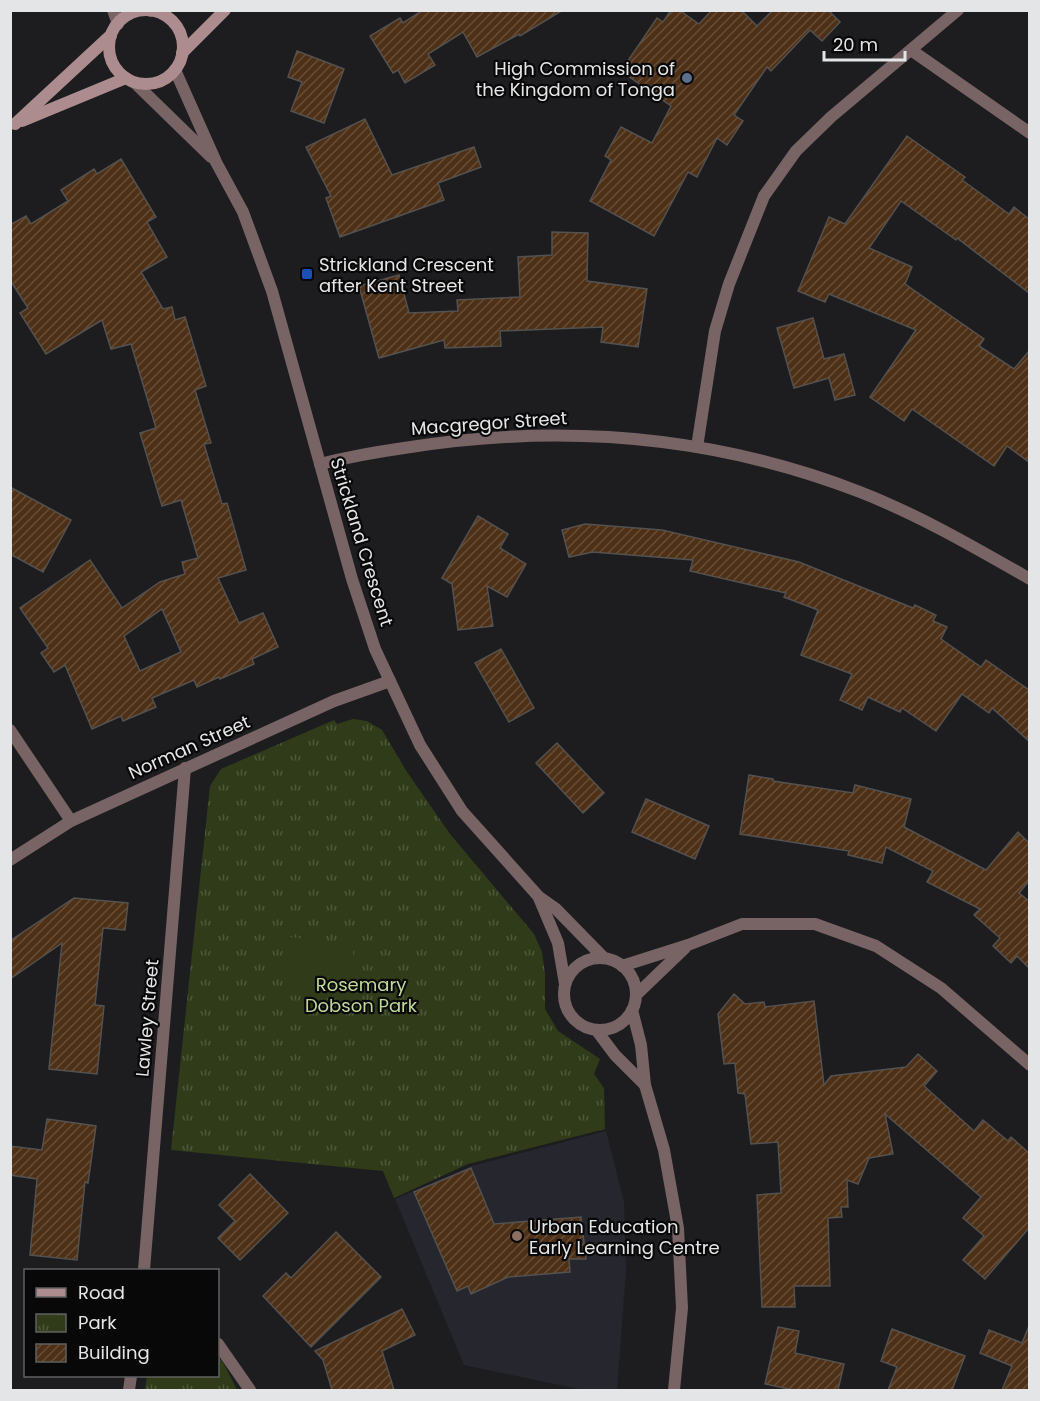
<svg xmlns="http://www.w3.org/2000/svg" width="1040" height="1401" font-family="Poppins,sans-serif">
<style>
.built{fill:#25262e}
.park{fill:url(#park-tufts)}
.pitch{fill:#303c19}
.building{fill:url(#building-hatch);stroke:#54514f;stroke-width:1.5;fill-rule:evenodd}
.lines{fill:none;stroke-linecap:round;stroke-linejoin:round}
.minor{stroke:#786465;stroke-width:12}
.tertiary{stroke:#786465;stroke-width:12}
.secondary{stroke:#ac8c8e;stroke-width:12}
.service-dot{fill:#5c6f8a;stroke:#080809;stroke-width:2}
.transit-dot{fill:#1a4fb4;stroke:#080809;stroke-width:2}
.education-dot{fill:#8d6e63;stroke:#080809;stroke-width:2}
.labels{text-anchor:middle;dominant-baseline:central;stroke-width:4.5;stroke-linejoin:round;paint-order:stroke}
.poi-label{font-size:18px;fill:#e4e5e6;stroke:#080809;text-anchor:start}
.street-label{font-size:18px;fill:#e4e5e6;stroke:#080809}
.park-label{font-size:18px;fill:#c0d898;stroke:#080809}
</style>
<defs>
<pattern id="park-tufts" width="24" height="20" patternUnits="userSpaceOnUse" patternTransform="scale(1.5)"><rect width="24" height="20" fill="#303c19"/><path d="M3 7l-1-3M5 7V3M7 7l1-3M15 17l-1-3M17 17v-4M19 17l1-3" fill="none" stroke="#4e583a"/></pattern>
<pattern id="building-hatch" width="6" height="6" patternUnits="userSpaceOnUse" patternTransform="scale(1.5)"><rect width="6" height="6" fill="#4d3016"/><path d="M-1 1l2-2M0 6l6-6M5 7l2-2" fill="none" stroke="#664e38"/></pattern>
</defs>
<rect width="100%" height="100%" fill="#1d1d20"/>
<polygon class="built" points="606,1131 624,1202 626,1271 617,1390 583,1390 464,1365 395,1199 472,1166"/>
<g class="park">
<polygon points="353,719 367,721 382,730 407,772 450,834 534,934 542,952 545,974 545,1009 558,1031 600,1059 594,1074 604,1088 605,1129 468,1164 394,1198 383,1171 171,1150 210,786 221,769 334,720 337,724"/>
<polygon points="218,1357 224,1364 237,1390 145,1390 147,1376 218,1376"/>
</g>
<polygon class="pitch" points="289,937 354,944 349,1000 282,994"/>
<g class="building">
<polygon points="423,10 563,10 520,36 519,34 477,57 463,32 428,54 435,65 405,83 398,70 393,73 370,36 400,18 403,23"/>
<polygon points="671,10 679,10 699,24 712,10 741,10 757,26 773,10 828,10 840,22 822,41 810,30 771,71 767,67 734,115 743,121 727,145 717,138 697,177 688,172 654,236 590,201 611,160 605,156 621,127 652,143 671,106 621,71 657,18 663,22"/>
<polygon points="297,51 344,69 324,123 291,111 302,82 288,77"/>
<polygon points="365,119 392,175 474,147 481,167 438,183 444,200 340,237 326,198 331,196 306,147"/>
<polygon points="907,136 965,177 962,180 1009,214 1014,207 1029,219 1029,293 957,238 956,240 901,201 869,248 912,267 905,284 984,339 979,346 1014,369 1029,351 1029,462 1007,446 994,466 912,409 904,421 870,397 916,330 829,294 825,302 798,291 829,217 845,224"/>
<path d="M121,159L156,217L147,222L167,257L141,272L163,309L172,307L175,320L185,317L206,386L195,390L211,443L204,444L222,504L227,503L246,570L218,578L239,623L263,613L278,647L252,659L254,664L220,679L219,677L197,687L194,680L152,698L156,707L123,721L121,716L92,729L65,665L54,672L41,653L48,648L20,608L90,560L122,608L160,582L185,574L182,562L198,558L181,500L162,506L140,433L156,428L131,344L111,349L102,320L46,354L20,313L28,308L10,280V225L26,216L31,224L68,201L61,190L94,169L97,174ZM162,609L181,652L140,671L124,636Z"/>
<polygon points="552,232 588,233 587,281 647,289 638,347 601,342 603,327 500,331 501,346 445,348 444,340 379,358 359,286 399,275 409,313 458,311 457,300 520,297 518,257 552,255"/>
<polygon points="813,318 824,359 844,354 855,395 835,400 829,378 794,388 777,328"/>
<polygon points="10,487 71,520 43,572 10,554"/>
<polygon points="478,516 508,534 500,548 526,564 507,597 487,586 493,626 458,630 452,584 442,578"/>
<polygon points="585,524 662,530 799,562 913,608 915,605 936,615 933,621 947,627 941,639 981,667 986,660 1029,690 1029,741 992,708 989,713 962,694 936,731 902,708 900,712 868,697 862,710 840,700 852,674 801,655 818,610 784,597 786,593 690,571 693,560 593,552 569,557 562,530"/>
<polygon points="501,649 534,708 509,722 475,663"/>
<polygon points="557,743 604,793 583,813 536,763"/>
<polygon points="749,775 773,779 773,781 853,793 855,785 911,799 904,827 986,870 1018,832 1029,843 1029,881 1019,893 1029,901 1029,968 1017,956 1011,963 993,946 1000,938 974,915 980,909 927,882 933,871 886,847 882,863 848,855 849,851 740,834"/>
<polygon points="646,799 709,826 695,859 632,832"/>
<polygon points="74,898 128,903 125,930 103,928 95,1005 104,1006 97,1074 49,1069 62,943 10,979 10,941"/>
<polygon points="734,994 745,1004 764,1002 765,1007 814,1001 824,1085 831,1076 906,1067 918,1054 937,1071 924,1086 974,1131 983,1120 1008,1141 1011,1137 1029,1153 1029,1228 985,1279 963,1260 984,1236 963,1218 981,1197 885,1114 893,1154 869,1158 858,1184 847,1180 848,1207 841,1207 842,1217 828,1218 830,1286 794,1286 795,1307 762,1307 757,1195 781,1193 778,1142 751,1144 745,1094 738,1093 735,1063 724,1064 718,1014"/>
<polygon points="47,1119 96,1126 88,1183 85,1182 77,1260 30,1255 37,1179 10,1175 10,1146 42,1150"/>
<polygon points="471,1168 494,1224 581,1217 586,1259 569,1259 570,1272 508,1277 471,1294 468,1286 457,1291 414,1192"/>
<polygon points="250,1174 288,1213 240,1260 218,1238 235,1221 219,1205"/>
<polygon points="336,1232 381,1277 311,1347 263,1296 286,1273 291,1278"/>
<polygon points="402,1309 415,1335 382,1351 394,1390 332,1390 323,1360 315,1351"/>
<polygon points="1029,1326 1029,1390 1002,1390 1012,1366 980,1353 989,1330 1022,1343"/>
<polygon points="778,1327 799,1331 795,1353 844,1364 838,1390 794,1390 765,1384"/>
<polygon points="892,1329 965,1356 952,1390 888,1390 897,1367 881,1361"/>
</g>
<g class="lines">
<g class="minor">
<polyline points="113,10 118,24"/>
<polyline points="150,10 151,11"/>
<polyline points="911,50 1030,133"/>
<polyline points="697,447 715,331 729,284 764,196 796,151 831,117 958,10"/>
<polyline points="10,730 71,821"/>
<polyline points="10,860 71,821 334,701 390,681"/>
<polyline points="622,966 688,945 742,924 815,924 876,946 941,988 1030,1065"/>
<polyline points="636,995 685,948"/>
<polyline points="144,1270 185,768"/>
<polyline points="218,1344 250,1390"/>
<polyline points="129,1390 131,1376"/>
</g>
<g class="tertiary">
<polyline points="175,70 216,162 243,212 272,291 352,579 375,649 420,745 462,811 539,897 556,909 604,958"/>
<polyline points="135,83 211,157"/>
<path d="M320,464C348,457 376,452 404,448C560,423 713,435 860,492C919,515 974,547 1030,579"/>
<polyline points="539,898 558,943 565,984"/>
<circle cx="600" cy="994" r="36"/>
<polyline points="632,1010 641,1045 645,1085 664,1150 678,1228 682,1308 674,1390"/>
<polyline points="597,1031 615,1055 645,1085"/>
</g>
<g class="secondary">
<circle cx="146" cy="47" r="37"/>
<polyline points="182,53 225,10"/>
<polyline points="22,121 126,78"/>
<polyline points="15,124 111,35"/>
</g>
</g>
<circle class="service-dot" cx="687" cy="78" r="6"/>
<rect class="transit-dot" x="301" y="268" width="12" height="12" rx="3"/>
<circle class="education-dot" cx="517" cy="1236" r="6"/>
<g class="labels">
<g class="poi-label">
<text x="675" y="68" text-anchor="end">High Commission of<tspan x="675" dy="21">the Kingdom of Tonga</tspan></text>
<text x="319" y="264">Strickland Crescent<tspan x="319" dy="21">after Kent Street</tspan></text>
<text x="529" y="1226">Urban Education<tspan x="529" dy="21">Early Learning Centre</tspan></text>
</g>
<g class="street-label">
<text transform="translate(489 423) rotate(-4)">Macgregor Street</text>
<text transform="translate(362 542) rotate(73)">Strickland Crescent</text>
<text transform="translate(189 747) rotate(-24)">Norman Street</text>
<text transform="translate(147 1018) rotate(-85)">Lawley Street</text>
</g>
<g class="park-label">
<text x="361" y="984">Rosemary<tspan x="361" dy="21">Dobson Park</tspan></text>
</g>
</g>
<rect width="1040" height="1401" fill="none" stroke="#e4e5e6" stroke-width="24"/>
<rect x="24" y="1269" width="195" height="108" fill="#080809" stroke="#606061" stroke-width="1.5"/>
<rect x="36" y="1288" width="30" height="9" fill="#ac8c8e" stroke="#606061" stroke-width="1.5"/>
<text x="78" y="1299" font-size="18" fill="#e4e5e6">Road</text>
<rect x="36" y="1314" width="30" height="18" fill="url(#park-tufts)" stroke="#606061" stroke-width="1.5"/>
<text x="78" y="1329" font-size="18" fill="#e4e5e6">Park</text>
<rect x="36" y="1344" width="30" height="18" fill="url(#building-hatch)" stroke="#606061" stroke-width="1.5"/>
<text x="78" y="1359" font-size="18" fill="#e4e5e6">Building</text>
<path d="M824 51v9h81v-9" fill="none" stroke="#e4e5e6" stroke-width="3"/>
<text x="833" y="51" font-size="18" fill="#e4e5e6" stroke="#080809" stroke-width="4.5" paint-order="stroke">20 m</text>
</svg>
